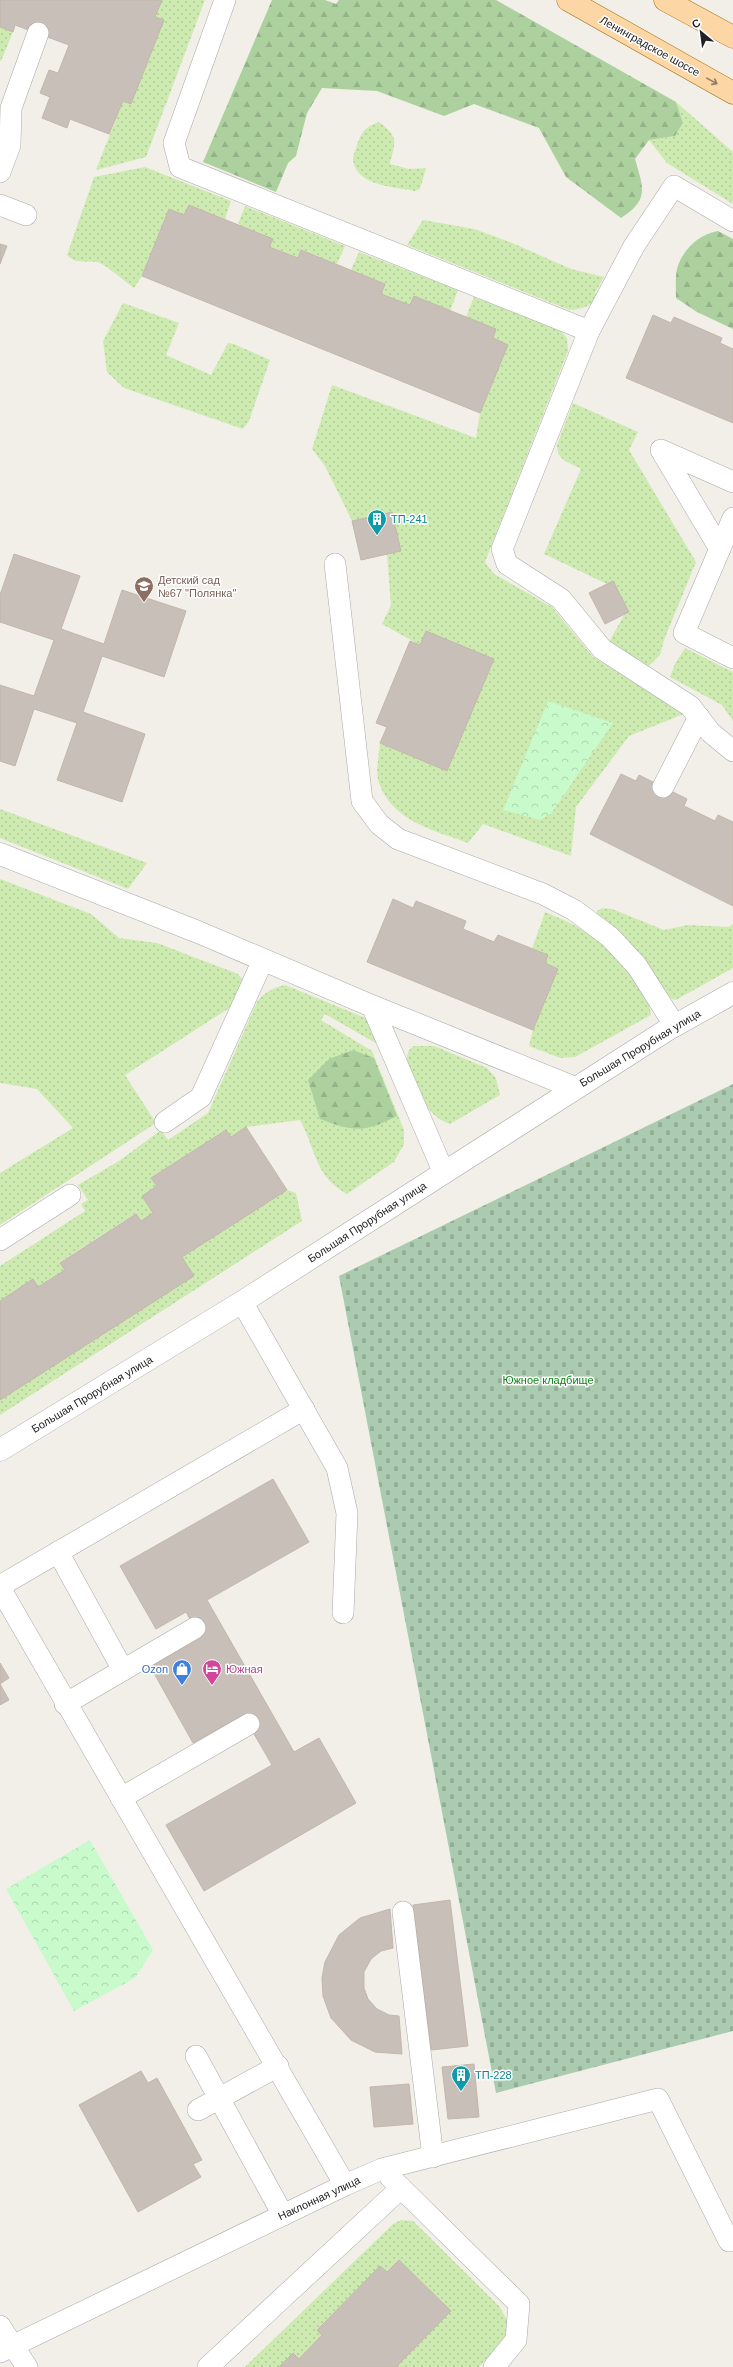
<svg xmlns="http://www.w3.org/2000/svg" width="733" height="2367" font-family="Helvetica,sans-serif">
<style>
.grass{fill:url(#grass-dots)}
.forest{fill:url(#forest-firs)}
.cemetery{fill:url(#cemetery-stones)}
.park{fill:url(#park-crowns)}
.building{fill:#c7bfb8;stroke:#c4b6ab}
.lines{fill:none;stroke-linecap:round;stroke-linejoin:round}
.lane-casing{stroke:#a9a9a9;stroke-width:22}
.street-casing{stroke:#a9a9a9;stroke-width:23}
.primary-casing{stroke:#a06b00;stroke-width:23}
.lane{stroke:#fff;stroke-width:21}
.street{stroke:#fff;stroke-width:22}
.primary{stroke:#fcd6a4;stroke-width:22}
.oneway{stroke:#8f7c63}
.labels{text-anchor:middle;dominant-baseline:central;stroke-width:3;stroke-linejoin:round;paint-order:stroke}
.street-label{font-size:11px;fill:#222;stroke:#fff}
.culture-label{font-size:11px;fill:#0d838f;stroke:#fff;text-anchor:start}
.education-label{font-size:11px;fill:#785e54;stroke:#fff;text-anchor:start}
.park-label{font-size:11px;fill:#0c8416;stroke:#fff}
.shop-label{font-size:11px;fill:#366cbe;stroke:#fff;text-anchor:end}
.hotel-label{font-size:11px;fill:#b23c85;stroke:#fff;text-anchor:start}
</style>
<defs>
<pattern id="grass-dots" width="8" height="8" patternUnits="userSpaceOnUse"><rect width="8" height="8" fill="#cdebb0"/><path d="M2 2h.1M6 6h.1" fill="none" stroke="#b0c997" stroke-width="1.8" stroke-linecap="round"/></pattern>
<pattern id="forest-firs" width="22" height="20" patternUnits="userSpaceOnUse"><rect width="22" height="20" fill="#add19e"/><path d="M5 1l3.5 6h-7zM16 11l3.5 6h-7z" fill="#95b388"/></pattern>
<pattern id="cemetery-stones" width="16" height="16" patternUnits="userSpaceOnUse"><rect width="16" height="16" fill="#aacbaf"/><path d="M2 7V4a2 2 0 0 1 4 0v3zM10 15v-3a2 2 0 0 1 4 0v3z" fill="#92ae96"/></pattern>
<pattern id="park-crowns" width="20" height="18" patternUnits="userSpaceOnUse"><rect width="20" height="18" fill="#c8facc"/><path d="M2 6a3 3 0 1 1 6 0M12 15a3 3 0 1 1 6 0" fill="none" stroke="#acd6af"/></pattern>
</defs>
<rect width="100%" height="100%" fill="#f2efe9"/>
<g class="grass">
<polygon points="162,0 205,0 146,157 96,170 123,101 131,104 164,20 155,17"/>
<polygon points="0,27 13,32 1,61 0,61"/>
<polygon points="676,102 733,152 733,204 667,163 649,140 675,136 683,123"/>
<path d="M379,122C400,138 395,141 390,164L409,169L426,168L420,189L415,191C395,187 356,186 353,160C353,156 356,149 357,145C362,131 365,127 379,122Z"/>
<path d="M145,167L231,201L225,219L189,205L184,215L169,209L142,276L134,288C127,283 107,266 100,263C88,259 77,266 67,255L94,177Z"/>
<polygon points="245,206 345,246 337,264 302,250 298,258 269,247 272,239 238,224"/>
<path d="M423,220L474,229L510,242L571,269L604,277L595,293L598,295C591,307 582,309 569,310L407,245Z"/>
<polygon points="359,252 458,290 450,311 414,296 410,305 381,294 385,284 351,270"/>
<path d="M474,297L561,331L567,338L568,351L485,562L494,574L552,607L593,657L684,714L629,736L576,807L571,856L483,824L468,843C434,830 393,822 379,783C375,773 379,755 380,743L447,771L494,659L426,631L420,645L382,624L391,605L387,554L401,551L392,512L352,521L325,466L312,449L332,385L476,438L480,413L508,345L493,338L496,329L466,317Z"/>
<polygon points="123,303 179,323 166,355 211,375 228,343 234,344 270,360 249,421 243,429 124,388 107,372 103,341"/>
<path d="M573,403L638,432L629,450L696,562L664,640L660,655L649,666L609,642L624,615L629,612L613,581L607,584L544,554L581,469C569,462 557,461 557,445Z"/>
<polygon points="685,648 733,672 733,721 722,705 670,677 675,664"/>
<polygon points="0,809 147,863 128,889 0,838"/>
<polygon points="0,879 91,914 119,938 157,943 238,974 246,984 231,1007 125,1075 156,1123 0,1225 0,1173 73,1128 37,1089 0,1083"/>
<polygon points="602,908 612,909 664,930 688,925 729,927 733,924 733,968 676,1000 672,999 597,919 597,911"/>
<path d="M545,912C564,920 585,929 602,942C620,956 650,992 651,1015L575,1057L560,1058L529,1046L533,1030L558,969L545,963L548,955L532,949Z"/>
<path d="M285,985L368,1019L379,1045L325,1014L321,1020L372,1051L404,1130V1144L394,1162L347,1194C314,1176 316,1149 300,1120L246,1127L231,1137L226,1130L152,1177L157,1186L142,1196L153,1213L141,1221L135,1214L60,1262L65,1270L38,1287L33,1280L0,1301V1266L85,1211L81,1204L88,1200L78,1185L119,1161L161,1130L168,1140L208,1113L257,1002C265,992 272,988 285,985Z"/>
<path d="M414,1046H434L487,1068L496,1078L500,1095L450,1124C424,1116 417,1085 407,1062C407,1055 407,1050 414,1046Z"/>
<polygon points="287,1190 296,1193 302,1221 0,1415 0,1400 194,1276 182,1257"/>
<polygon points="401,2220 413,2221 499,2306 510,2325 505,2338 479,2367 396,2367 451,2311 399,2260 387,2272 380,2266 317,2329 322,2335 299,2359 293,2353 279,2367 245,2367 393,2224"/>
</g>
<g class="forest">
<path d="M272,0H325L336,4L339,0H496L676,102L683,123L675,136L649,140L635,159C643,187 650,200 621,218L566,177L539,128L474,104L444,116L377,91L322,88L307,113L296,156L288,163L276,192L203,162Z"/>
<path d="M718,231L733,239V329L697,312L676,298C676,289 675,278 677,269C682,250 699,234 718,231Z"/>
<path d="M353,1050L374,1058L397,1116C364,1133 353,1132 320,1119L308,1080L329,1059Z"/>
</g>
<polygon class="cemetery" points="733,1084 733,2031 496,2093 339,1276"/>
<g class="park">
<polygon points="548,701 613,723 551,814 540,820 503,810"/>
<polygon points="90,1840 153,1950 135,1978 74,2011 6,1889"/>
</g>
<g class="building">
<polygon points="0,0 162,0 155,17 164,20 131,104 123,101 109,134 70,119 67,128 42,118 50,97 40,93 49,70 58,73 69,45 15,25 13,32 0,27"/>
<polygon points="189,205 273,239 269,247 298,258 301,250 385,284 381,294 410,305 414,296 496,329 493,338 508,345 480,413 142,276 169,209 184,215"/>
<polygon points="0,244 7,246 0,264"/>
<polygon points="653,315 671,323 674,317 722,338 720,343 733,349 733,423 626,378"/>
<polygon points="392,512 401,551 361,560 352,521"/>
<polygon points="14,554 80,576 61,629 104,644 122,590 186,611 164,677 102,656 93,683 83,712 145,734 122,802 57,780 77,723 34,709 15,766 0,761 0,685 34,696 54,640 0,622 0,595"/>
<polygon points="613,581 629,612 605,624 589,593"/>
<polygon points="426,631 494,659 447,771 380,743 387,727 376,723 410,641 420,645"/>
<polygon points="621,774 636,781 639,775 687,799 684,806 715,821 718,815 733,822 733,906 590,834"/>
<polygon points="393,899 413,908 416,901 466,921 463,929 494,942 498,935 548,955 545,963 558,969 533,1030 367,962"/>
<polygon points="246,1127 287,1190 182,1257 194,1276 0,1400 0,1301 33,1279 38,1287 65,1270 60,1263 136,1214 141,1221 153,1213 142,1196 157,1186 151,1178 226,1130 231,1137"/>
<polygon points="273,1479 309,1542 207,1600 294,1752 319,1738 356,1803 204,1891 166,1825 272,1765 243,1715 193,1743 150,1666 201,1638 186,1612 156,1629 120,1566"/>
<polygon points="0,1663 9,1678 0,1684 9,1700 0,1705"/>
<polygon points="450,1900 468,2046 431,2050 413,1905"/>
<polygon points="390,1909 393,1948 381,1951 371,1959 364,1972 364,1988 368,1999 377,2009 389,2015 399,2016 402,2054 375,2052 351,2040 331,2018 323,1996 322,1978 325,1962 339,1935 360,1918"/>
<polygon points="474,2064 479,2117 448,2119 442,2067"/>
<polygon points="141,2071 148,2083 157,2078 202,2160 193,2164 201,2177 138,2212 79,2105"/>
<polygon points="409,2084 413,2124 374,2127 370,2087"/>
<polygon points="399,2260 451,2311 396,2367 279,2367 293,2353 299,2359 322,2335 317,2330 380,2266 387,2272"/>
</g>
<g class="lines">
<g class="lane-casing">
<g id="lane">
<polyline points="225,0 174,143 180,167 589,331"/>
<polyline points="0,172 10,145 11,108 38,33"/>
<polyline points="0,205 26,215"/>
<polyline points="733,221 674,186 634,246 589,331 502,549 507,564 561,599 602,649 690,706 710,732 733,751"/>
<polyline points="733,518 684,633 733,658"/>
<polyline points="720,549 661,450 733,482"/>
<polyline points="335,564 362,801 379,824 398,839 543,894 574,910 610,937 637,966 675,1026"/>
<polyline points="663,787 699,717"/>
<polyline points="372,1006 444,1173"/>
<polyline points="165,1122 201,1097 263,960"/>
<polyline points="0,1240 70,1195"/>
<polyline points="242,1302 337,1468 347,1513 343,1613"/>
<polyline points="58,1552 123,1670"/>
<polyline points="0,1586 304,1409"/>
<polyline points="0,1588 345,2185"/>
<polyline points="65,1704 195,1628"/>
<polyline points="121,1798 249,1724"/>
<polyline points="403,1912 433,2157"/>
<polyline points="196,2056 283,2215"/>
<polyline points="198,2110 278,2066"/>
<polyline points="390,2177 519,2304 516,2340 494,2367"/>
<polyline points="0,2326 27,2367"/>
<polyline points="0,2352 345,2185 382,2169 658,2099 729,2241"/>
<polyline points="208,2367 401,2188"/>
</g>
</g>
<g class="street-casing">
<g id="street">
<polyline points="0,854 198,932 372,1006 575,1088"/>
<polyline points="0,1450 242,1302 667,1030 733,993"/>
</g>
</g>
<g class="primary-casing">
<g id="primary">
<polyline points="568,0 733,93"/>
<polyline points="665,0 733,37"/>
</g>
</g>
<use href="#lane" class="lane"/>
<use href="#street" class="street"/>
<use href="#primary" class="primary"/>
</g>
<defs><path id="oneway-shaft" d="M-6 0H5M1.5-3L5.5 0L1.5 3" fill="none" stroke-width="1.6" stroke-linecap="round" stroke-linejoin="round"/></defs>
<use class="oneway" href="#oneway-shaft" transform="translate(712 81) rotate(29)"/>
<defs>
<g id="building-pin" transform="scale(1)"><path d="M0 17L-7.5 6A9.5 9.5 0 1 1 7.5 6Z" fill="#0f9aa8" stroke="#fff"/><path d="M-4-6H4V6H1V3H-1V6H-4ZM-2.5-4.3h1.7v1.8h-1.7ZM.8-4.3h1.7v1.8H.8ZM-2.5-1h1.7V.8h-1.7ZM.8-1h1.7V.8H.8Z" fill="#fff"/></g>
<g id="school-pin" transform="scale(1)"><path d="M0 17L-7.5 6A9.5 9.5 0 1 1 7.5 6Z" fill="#8d6e63" stroke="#fff"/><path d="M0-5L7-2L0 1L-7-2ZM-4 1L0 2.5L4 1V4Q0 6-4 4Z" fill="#fff"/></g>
<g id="shop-pin" transform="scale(1)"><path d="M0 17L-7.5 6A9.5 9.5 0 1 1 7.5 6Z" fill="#3f7fe0" stroke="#fff"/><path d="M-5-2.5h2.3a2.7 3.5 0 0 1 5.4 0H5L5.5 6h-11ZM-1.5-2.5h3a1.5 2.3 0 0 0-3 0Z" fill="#fff"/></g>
<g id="hotel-pin" transform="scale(1)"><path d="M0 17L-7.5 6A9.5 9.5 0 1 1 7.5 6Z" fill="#d1479c" stroke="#fff"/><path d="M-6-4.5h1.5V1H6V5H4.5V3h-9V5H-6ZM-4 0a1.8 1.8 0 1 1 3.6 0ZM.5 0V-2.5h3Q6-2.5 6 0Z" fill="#fff"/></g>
</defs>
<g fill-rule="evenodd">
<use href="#building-pin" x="377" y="519"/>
<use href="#school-pin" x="144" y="586"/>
<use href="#shop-pin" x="182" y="1669"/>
<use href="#hotel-pin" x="212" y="1669"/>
<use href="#building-pin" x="461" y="2075"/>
</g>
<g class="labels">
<g class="street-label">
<text transform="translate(650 46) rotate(29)">Ленинградское шоссе</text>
<text transform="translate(640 1048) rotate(-31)">Большая Прорубная улица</text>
<text transform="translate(367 1222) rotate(-33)">Большая Прорубная улица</text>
<text transform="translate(92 1394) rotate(-31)">Большая Прорубная улица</text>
<text transform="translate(319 2198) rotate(-25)">Наклонная улица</text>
</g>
<g class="culture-label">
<text x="391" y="519">ТП-241</text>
<text x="475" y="2075">ТП-228</text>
</g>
<g class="education-label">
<text x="158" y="580">Детский сад<tspan x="158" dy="13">№67 "Полянка"</tspan></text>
</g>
<g class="park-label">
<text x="548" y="1380">Южное кладбище</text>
</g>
<g class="shop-label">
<text x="168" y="1669">Ozon</text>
</g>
<g class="hotel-label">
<text x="226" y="1669">Южная</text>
</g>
</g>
<g transform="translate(701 32) rotate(331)" stroke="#ffffff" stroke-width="3" paint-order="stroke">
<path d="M0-3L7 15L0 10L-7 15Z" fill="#222222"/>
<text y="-6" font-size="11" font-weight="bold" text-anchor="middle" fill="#222222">С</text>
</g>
</svg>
